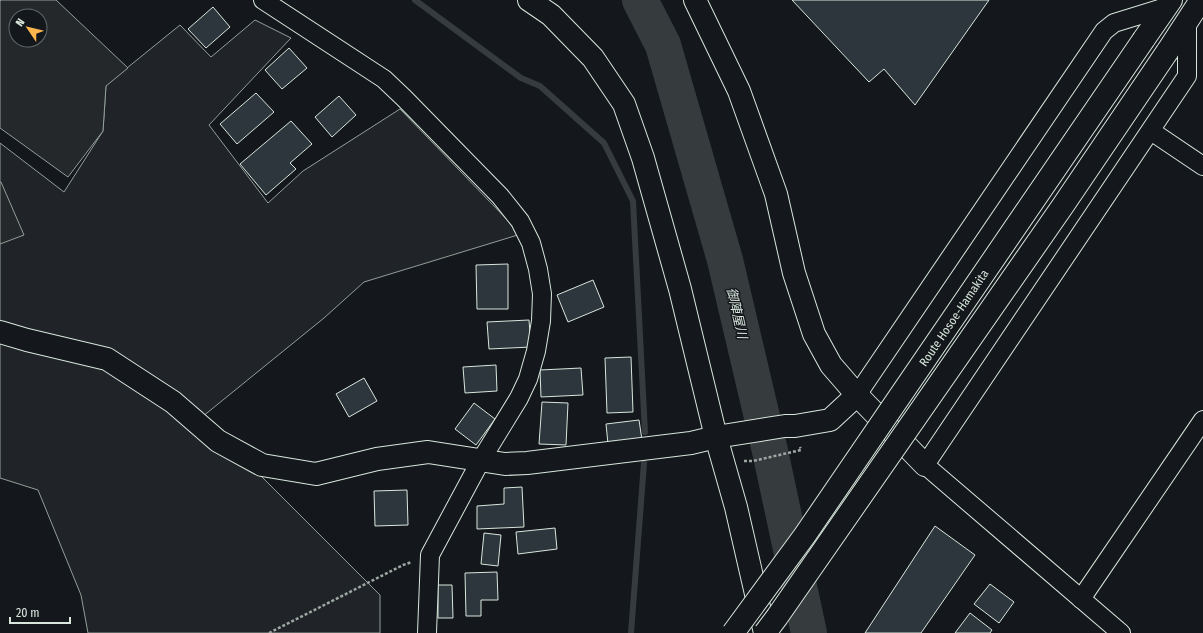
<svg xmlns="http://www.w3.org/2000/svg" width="1203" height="633" font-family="'Fira Sans Condensed','Noto Sans JP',sans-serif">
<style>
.green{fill:#202428;stroke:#939e99}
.parking{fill:#24282b;stroke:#939e99;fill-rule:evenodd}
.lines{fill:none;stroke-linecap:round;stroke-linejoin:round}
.stream{stroke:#363b3e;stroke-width:6}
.river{stroke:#363b3e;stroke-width:36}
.building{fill:#2c363c;stroke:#d8e6dc}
.minor-casing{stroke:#d8e6dc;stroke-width:20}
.tertiary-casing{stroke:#d8e6dc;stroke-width:24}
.secondary-casing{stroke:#d8e6dc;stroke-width:24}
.path{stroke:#9da8a2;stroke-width:2.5;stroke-dasharray:3 2;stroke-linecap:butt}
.minor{stroke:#14181c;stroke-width:18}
.tertiary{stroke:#14181c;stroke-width:22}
.secondary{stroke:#14181c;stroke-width:22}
.secondary-bridge-casing{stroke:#d8e6dc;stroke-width:24;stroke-linecap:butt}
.secondary-bridge{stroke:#14181c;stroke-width:22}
.labels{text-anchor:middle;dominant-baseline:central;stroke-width:3;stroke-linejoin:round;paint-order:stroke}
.street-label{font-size:12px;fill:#d8e6dc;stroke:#14181c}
.water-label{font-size:13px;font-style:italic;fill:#d8e6dc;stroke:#14181c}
</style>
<rect width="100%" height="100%" fill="#14181c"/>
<polygon class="green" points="255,20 291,38 209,125 268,203 303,171 400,109 521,234 364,282 324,318 202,417 380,595 380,633 88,633 81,595 38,490 0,478 0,143 64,192 103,131 106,85 180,25 211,57"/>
<g class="parking">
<path d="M1,0H56L128,68L106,86L103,131L68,177L0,128V1ZM16,16H40V40H16Z"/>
<polygon points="0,182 1,182 24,235 0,244"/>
</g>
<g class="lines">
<g class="stream">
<polyline points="415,0 521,78 540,86 604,143 633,201 645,432"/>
<polyline points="631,633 644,463"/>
</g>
<polyline class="river" points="640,0 663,45 725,260 770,451 809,633"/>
</g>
<g class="building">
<polygon points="792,0 989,0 915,105 884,69 869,82"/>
<polygon points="213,7 230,27 206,48 188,29"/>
<polygon points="289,48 307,68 282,89 265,70"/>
<polygon points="256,93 274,112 237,144 220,124"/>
<polygon points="339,96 356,115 332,137 315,117"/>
<polygon points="291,121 312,144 290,163 296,169 266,195 240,164"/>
<polygon points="508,264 508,309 477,309 476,265"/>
<polygon points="593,280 604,307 568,322 557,295"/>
<polygon points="529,320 531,347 489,349 487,322"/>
<polygon points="631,357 633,412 607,413 605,358"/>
<polygon points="496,365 497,391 465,393 463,367"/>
<polygon points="581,368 583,395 541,397 540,370"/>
<polygon points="364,378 377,401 349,417 336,394"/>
<polygon points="542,402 568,403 566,445 539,444"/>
<polygon points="474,403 495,419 476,445 455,429"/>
<polygon points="639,420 642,440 608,444 606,424"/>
<polygon points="522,487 524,527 477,529 477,506 504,504 504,488"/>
<polygon points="407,490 408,525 375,526 374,491"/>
<polygon points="935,526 975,555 921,633 865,633"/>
<polygon points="555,528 557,549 518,554 516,532"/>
<polygon points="484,533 501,535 498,566 481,564"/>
<polygon points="497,572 498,600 481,600 481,616 466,616 465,573"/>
<polygon points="990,584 1014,602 999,623 974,604"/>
<polygon points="438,585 452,585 453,618 438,618"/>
<polygon points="970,613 992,630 990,633 955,633"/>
</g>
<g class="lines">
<g class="minor-casing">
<g id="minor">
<polyline points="263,0 384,79 404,98 500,196 520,221 531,243 538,269 542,294 541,321 536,351 528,379 519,398 481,460 430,555 427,633"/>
<polyline points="1151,131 1203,166"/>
<polyline points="857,395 1104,31 1114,23 1166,7"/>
<polyline points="1081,599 1203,420"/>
<polyline points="1121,633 925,465 1187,76 1187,21"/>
</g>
</g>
<g class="tertiary-casing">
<g id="tertiary">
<polyline points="529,0 551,15 593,58 624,104 643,158 680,289 716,437 736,507 765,633"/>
<polyline points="695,0 739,91 776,194 794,273 814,334 831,365 857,395 925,465"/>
<polyline points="0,332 27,340 107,359 173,402 218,441 262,465 316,474 377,459 428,452 505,464 527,463 691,443 716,437 785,426 795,426 830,420 857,395"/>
</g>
</g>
<g class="secondary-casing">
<g id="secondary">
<polyline points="1144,39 1171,0"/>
<polyline points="1167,52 1201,0"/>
</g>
</g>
<g class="path">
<polyline points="744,461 753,461 801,450 800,447"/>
<polyline points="269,633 403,565 412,562"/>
</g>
<use href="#minor" class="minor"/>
<use href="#tertiary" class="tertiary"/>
<use href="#secondary" class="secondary"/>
<g class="secondary-bridge-casing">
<g id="secondary-bridge">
<polyline points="733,633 805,535 1144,39"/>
<polyline points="765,633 777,617 1062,207 1167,52"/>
</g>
</g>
<use href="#secondary-bridge" class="secondary-bridge"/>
</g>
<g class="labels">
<g class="street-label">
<text transform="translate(954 318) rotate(-56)">Route Hosoe-Hamakita</text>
</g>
<g class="water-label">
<text transform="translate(737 313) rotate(77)">御陣屋川</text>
</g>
</g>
<g transform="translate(28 28) rotate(305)"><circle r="19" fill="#14181c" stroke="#626a69"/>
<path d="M0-3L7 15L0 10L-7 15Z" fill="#ffb74d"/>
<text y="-6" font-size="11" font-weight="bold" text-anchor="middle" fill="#d8e6dc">N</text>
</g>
<path d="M10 617v6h60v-6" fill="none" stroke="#d8e6dc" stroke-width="2"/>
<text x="16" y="617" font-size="12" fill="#d8e6dc" stroke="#14181c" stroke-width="3" paint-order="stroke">20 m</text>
</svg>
